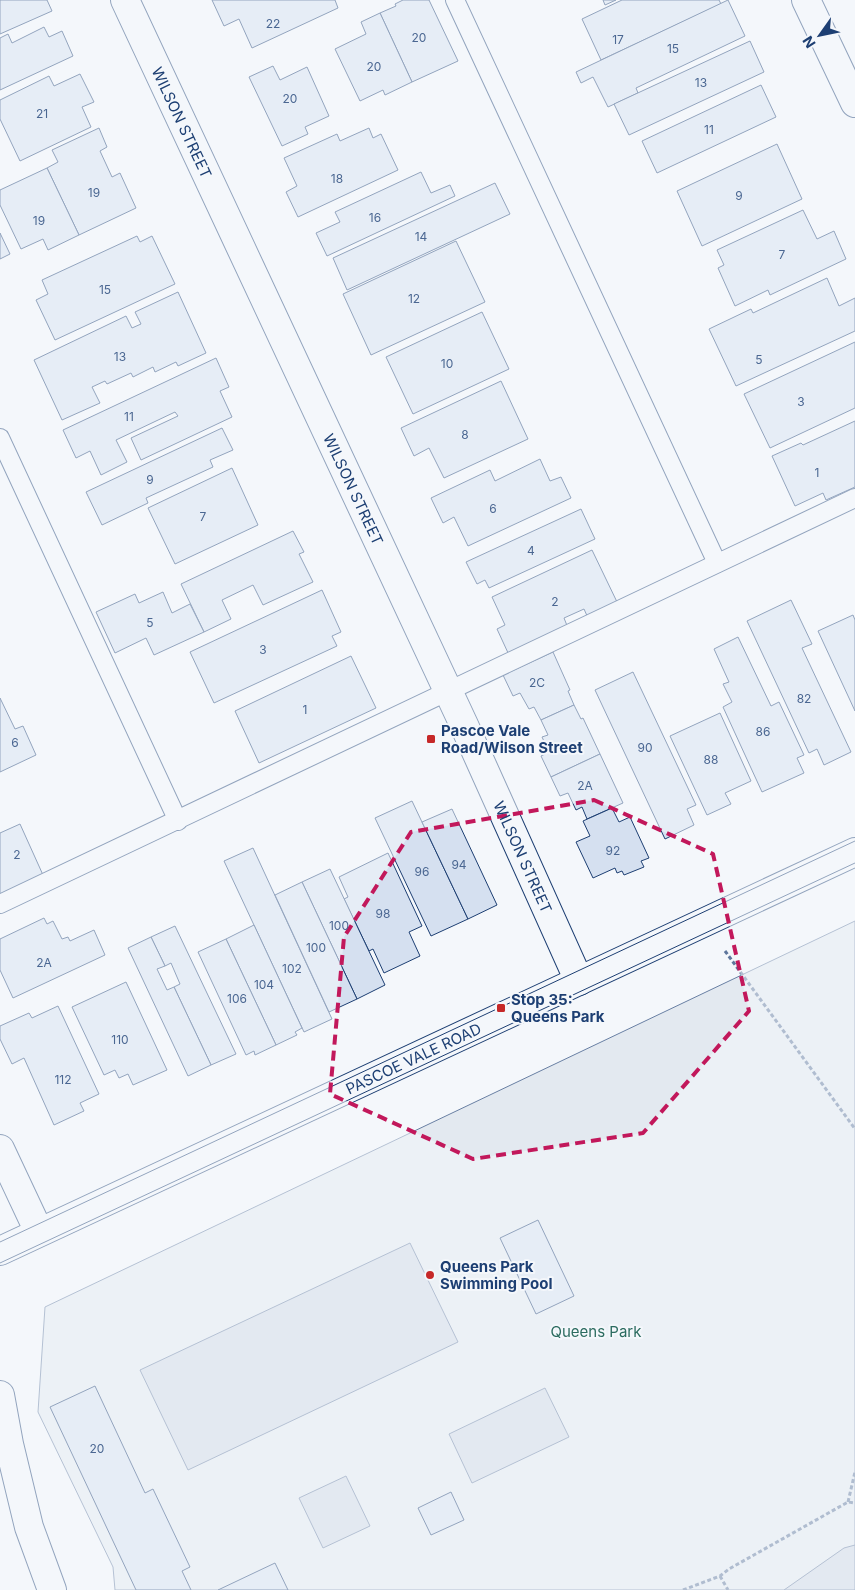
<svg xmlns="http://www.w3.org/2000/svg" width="855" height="1590" font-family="Inter,sans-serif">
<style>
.green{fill:#e3e9f0;stroke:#687fa3}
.water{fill:#cfd7e4;stroke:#687fa3}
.building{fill:#d5e0f0;stroke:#1d3f73}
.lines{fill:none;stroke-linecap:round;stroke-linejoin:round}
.service-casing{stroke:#1d3f73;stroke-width:20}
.minor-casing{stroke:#1d3f73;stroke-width:30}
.tertiary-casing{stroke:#1d3f73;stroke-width:30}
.primary-casing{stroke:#1d3f73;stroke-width:30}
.path{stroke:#5e769c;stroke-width:3;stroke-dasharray:4 2.5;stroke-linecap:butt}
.service{stroke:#f4f7fb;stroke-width:18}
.minor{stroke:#f4f7fb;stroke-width:28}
.tertiary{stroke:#f4f7fb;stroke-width:28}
.primary{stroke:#f4f7fb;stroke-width:28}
.tram{stroke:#1d3f73;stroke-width:1}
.marked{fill:none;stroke:#c2185b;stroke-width:4;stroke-dasharray:10 6;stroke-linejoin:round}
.poi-dot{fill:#c62828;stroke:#f4f7fb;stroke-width:2}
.labels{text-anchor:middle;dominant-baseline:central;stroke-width:4;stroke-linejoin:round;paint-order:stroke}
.number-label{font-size:12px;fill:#4b6792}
.street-label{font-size:15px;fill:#1d3f73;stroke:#f4f7fb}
.poi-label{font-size:15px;font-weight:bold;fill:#1d3f73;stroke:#f4f7fb;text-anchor:start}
.park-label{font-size:15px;fill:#2c6c60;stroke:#f4f7fb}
</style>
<rect width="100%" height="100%" fill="#f4f7fb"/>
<polygon class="green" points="855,921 855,1590 115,1590 113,1567 38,1412 45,1307"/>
<g class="water">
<polygon points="410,1243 458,1342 188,1470 140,1370"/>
<polygon points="545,1388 569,1437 472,1483 449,1434"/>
<polygon points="346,1476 370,1526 323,1548 299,1498"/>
<polygon points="855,1545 855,1590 784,1590 844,1548"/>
</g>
<g class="building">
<polygon points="0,0 47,0 52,11 0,34"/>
<polygon points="212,0 335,0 338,8 252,48 239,19 224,26"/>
<polygon points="403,0 429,0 458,61 412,82 380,13 396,6 395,4"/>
<polygon points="603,0 616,0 605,5"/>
<polygon points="622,0 719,0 721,4 601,60 582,19"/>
<polygon points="728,0 745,36 636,88 638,93 608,107 593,77 581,83 576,72"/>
<polygon points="380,13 412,82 385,95 383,90 360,101 335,49 366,34 361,22"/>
<polygon points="44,27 49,37 62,31 73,56 0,90 0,38 8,34 12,43"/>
<polygon points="750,41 764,72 629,135 614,104"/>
<polygon points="273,66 280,80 307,67 329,116 305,127 308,134 282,146 249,77"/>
<polygon points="80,74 94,102 82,107 91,127 20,161 0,119 0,100 49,76 54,86"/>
<polygon points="761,85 776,117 657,173 642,141"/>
<polygon points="99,128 107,147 100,151 112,177 120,173 136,208 79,235 47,168 58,162 52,150"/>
<polygon points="369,128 373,138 381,134 398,170 298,217 286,192 297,186 284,158 337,134 340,141"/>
<polygon points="777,144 802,199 702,246 677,191"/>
<polygon points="47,168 79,235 48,250 43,239 21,249 0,205 0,190"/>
<polygon points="421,172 431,193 450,185 455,196 327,256 316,233 340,222 335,212"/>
<polygon points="495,183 510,214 347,290 333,258"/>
<polygon points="803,210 817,239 834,231 846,259 770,295 768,290 735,306 718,268 724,265 717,250"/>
<polygon points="0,233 10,254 0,259"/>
<polygon points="137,236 140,242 152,236 175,284 55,340 36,300 48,294 42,280"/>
<polygon points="456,241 485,302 371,355 343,294"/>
<polygon points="827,278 839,306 855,298 855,331 736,386 709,329 751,309 753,313"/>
<polygon points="178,292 206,353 178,366 176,362 155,372 153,367 133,377 131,373 107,384 105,381 92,387 100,403 62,420 34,360 126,316 132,328 141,324 135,312"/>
<polygon points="482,312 509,369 413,414 386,357"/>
<polygon points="855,342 855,408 770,448 744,394"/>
<polygon points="216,358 229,387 220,391 232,417 141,460 131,438 178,416 175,412 116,440 127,462 101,475 90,451 76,458 63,430"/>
<polygon points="501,381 528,439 444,478 429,448 414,456 401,428"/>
<polygon points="855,421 855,487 826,500 823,493 795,506 772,456 801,443 803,445"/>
<polygon points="222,428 233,450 210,460 213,467 146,498 148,503 102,525 86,492"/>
<polygon points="540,459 550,481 561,477 571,498 468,546 454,517 443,523 431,498 490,470 495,481"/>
<polygon points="232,468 258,525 175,564 148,508"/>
<polygon points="581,509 595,539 489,588 485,580 477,584 466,562"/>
<polygon points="293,531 304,552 299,554 313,582 263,605 253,585 222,600 231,619 204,632 181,584"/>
<polygon points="592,550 618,604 588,618 584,609 564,618 568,628 509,655 497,629 505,625 492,597"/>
<polygon points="322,590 341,632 332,636 337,646 214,703 190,652"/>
<polygon points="163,592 172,613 190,604 204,632 154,655 146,638 115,653 96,612 135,594 139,603"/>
<polygon points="791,600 812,644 802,648 851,752 824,765 817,749 809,753 747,621"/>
<polygon points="853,615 855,620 855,711 818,631"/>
<polygon points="738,637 771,706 779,702 804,755 797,758 804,773 762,792 723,707 732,702 723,684 729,682 714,649"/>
<polygon points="553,652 570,690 568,691 574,705 541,720 534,707 529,709 520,693 513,696 503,675"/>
<polygon points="351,656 376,708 259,763 235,711"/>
<polygon points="633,672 696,805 687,809 694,825 665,839 595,690"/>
<polygon points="0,698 15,729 23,726 36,755 0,772"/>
<polygon points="574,705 581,719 583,718 600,754 551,777 541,756 549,752 542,737 548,735 541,720"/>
<polygon points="720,713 751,781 725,793 731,804 707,815 670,736"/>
<polygon points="600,754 623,803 587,819 582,807 576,810 568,793 560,796 551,777"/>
<polygon points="412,801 468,919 431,936 375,818"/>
<polygon points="612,808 619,822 630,817 649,858 641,861 644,867 624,875 622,871 617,873 615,868 593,878 576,842 590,836 583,821"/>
<polygon points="452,809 497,905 468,919 422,822"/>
<polygon points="20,824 43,875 0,895 0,833"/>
<polygon points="253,848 332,1019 304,1032 224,861"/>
<polygon points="388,853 422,926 409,932 420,956 384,973 373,949 369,951 344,899 348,897 339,877"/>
<polygon points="330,869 385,985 357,999 302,882"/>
<polygon points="302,882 357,999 329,1012 275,895"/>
<polygon points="44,918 47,924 53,921 62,939 68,937 70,941 94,930 105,955 13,998 0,970 0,939"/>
<polygon points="254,925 302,1028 295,1032 297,1035 276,1045 226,939"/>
<polygon points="175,926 236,1054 211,1065 174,987 180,984 171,963 165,966 151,937"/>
<polygon points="151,937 165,966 157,969 167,990 174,987 211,1065 188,1076 128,948"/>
<polygon points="226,939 276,1045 255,1055 254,1051 246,1055 198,952"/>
<polygon points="126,982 167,1070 133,1085 128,1074 119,1078 115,1070 104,1075 72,1007"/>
<polygon points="58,1006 99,1094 80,1103 84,1111 54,1125 24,1058 12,1064 0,1039 0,1026 29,1013 32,1018"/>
<polygon points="538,1220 574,1296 536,1314 500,1238"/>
<polygon points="95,1386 145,1493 153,1489 190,1567 182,1571 191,1590 136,1590 50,1407"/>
<polygon points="451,1492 464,1520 431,1535 418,1508"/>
<polygon points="275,1563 288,1590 218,1590"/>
</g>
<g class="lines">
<g class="service-casing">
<g id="service">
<polyline points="455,0 717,563"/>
<polyline points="0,438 178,821"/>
<polyline points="0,904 855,498"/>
</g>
</g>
<g class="minor-casing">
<g id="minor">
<polyline points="806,0 855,103"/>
<polyline points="0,1149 39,1232"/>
<polyline points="0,1395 9,1444 29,1527 52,1590"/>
</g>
</g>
<g class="tertiary-casing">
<g id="tertiary">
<path id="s1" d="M125,0L464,725L579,981"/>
</g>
</g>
<g class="primary-casing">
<g id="primary">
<path id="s2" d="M0,1251L855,852"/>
</g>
</g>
<g class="path">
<polyline points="725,951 855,1129"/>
<polyline points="848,1502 855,1472"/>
<polyline points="720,1576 728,1590"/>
<polyline points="683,1590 720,1576 729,1569 848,1502 855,1503"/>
</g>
<use href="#service" class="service"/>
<use href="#minor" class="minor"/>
<use href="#tertiary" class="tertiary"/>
<use href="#primary" class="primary"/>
<g class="tram">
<polyline points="0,1242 855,841"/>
<polyline points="0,1263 855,863"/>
</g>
</g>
<path d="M0 0H855V1590H0ZM594,800L713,854L749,1011L643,1133L473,1159L330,1094L344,937L411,832Z" fill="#f4f7fb" fill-opacity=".55" fill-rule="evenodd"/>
<path class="marked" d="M594,800L713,854L749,1011L643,1133L473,1159L330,1094L344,937L411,832Z"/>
<g class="poi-dot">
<rect x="426" y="734" width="10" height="10" rx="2.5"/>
<rect x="496" y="1003" width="10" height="10" rx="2.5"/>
<circle cx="430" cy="1275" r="5"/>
</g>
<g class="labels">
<g class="number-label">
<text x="273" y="23">22</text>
<text x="419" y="37">20</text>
<text x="618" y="39">17</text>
<text x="673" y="48">15</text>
<text x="374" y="66">20</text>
<text x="701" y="82">13</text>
<text x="290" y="98">20</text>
<text x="42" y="113">21</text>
<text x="709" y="129">11</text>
<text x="337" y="178">18</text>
<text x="94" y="192">19</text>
<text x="739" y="195">9</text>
<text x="375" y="217">16</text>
<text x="39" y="220">19</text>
<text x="421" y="236">14</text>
<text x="782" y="254">7</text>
<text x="105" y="289">15</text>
<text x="414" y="298">12</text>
<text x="120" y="356">13</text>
<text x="759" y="359">5</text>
<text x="447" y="363">10</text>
<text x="801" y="401">3</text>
<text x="129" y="416">11</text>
<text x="465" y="434">8</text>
<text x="817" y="472">1</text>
<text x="150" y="479">9</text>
<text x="493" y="508">6</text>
<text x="203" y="516">7</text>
<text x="531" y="550">4</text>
<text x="555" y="601">2</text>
<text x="150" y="622">5</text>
<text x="263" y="649">3</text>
<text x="537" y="682">2C</text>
<text x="804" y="698">82</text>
<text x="305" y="709">1</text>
<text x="763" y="731">86</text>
<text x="15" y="742">6</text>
<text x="645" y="747">90</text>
<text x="711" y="759">88</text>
<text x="585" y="785">2A</text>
<text x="613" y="850">92</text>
<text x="17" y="854">2</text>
<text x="459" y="864">94</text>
<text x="422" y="871">96</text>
<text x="383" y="913">98</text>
<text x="339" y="925">100</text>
<text x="316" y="947">100</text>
<text x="44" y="962">2A</text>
<text x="292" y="968">102</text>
<text x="264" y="984">104</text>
<text x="237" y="998">106</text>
<text x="120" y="1039">110</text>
<text x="63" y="1079">112</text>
<text x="97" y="1448">20</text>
</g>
<g class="street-label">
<text stroke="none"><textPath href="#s1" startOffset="135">WILSON STREET</textPath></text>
<text stroke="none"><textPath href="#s1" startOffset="540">WILSON STREET</textPath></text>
<text stroke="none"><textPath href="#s1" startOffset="945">WILSON STREET</textPath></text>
<text stroke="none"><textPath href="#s2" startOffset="456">PASCOE VALE ROAD</textPath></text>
</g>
<g class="poi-label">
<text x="441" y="730">Pascoe Vale<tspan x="441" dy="17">Road/Wilson Street</tspan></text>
<text x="511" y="999">Stop 35:<tspan x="511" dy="17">Queens Park</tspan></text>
<text x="440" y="1266">Queens Park<tspan x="440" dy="17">Swimming Pool</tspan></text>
</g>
<g class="park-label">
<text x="596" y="1331">Queens Park</text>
</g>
</g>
<g transform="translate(820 35) rotate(237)" stroke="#f4f7fb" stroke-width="4" paint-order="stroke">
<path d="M0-4L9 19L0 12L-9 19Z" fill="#1d3f73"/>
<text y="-8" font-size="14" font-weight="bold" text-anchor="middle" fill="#1d3f73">N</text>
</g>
</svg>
